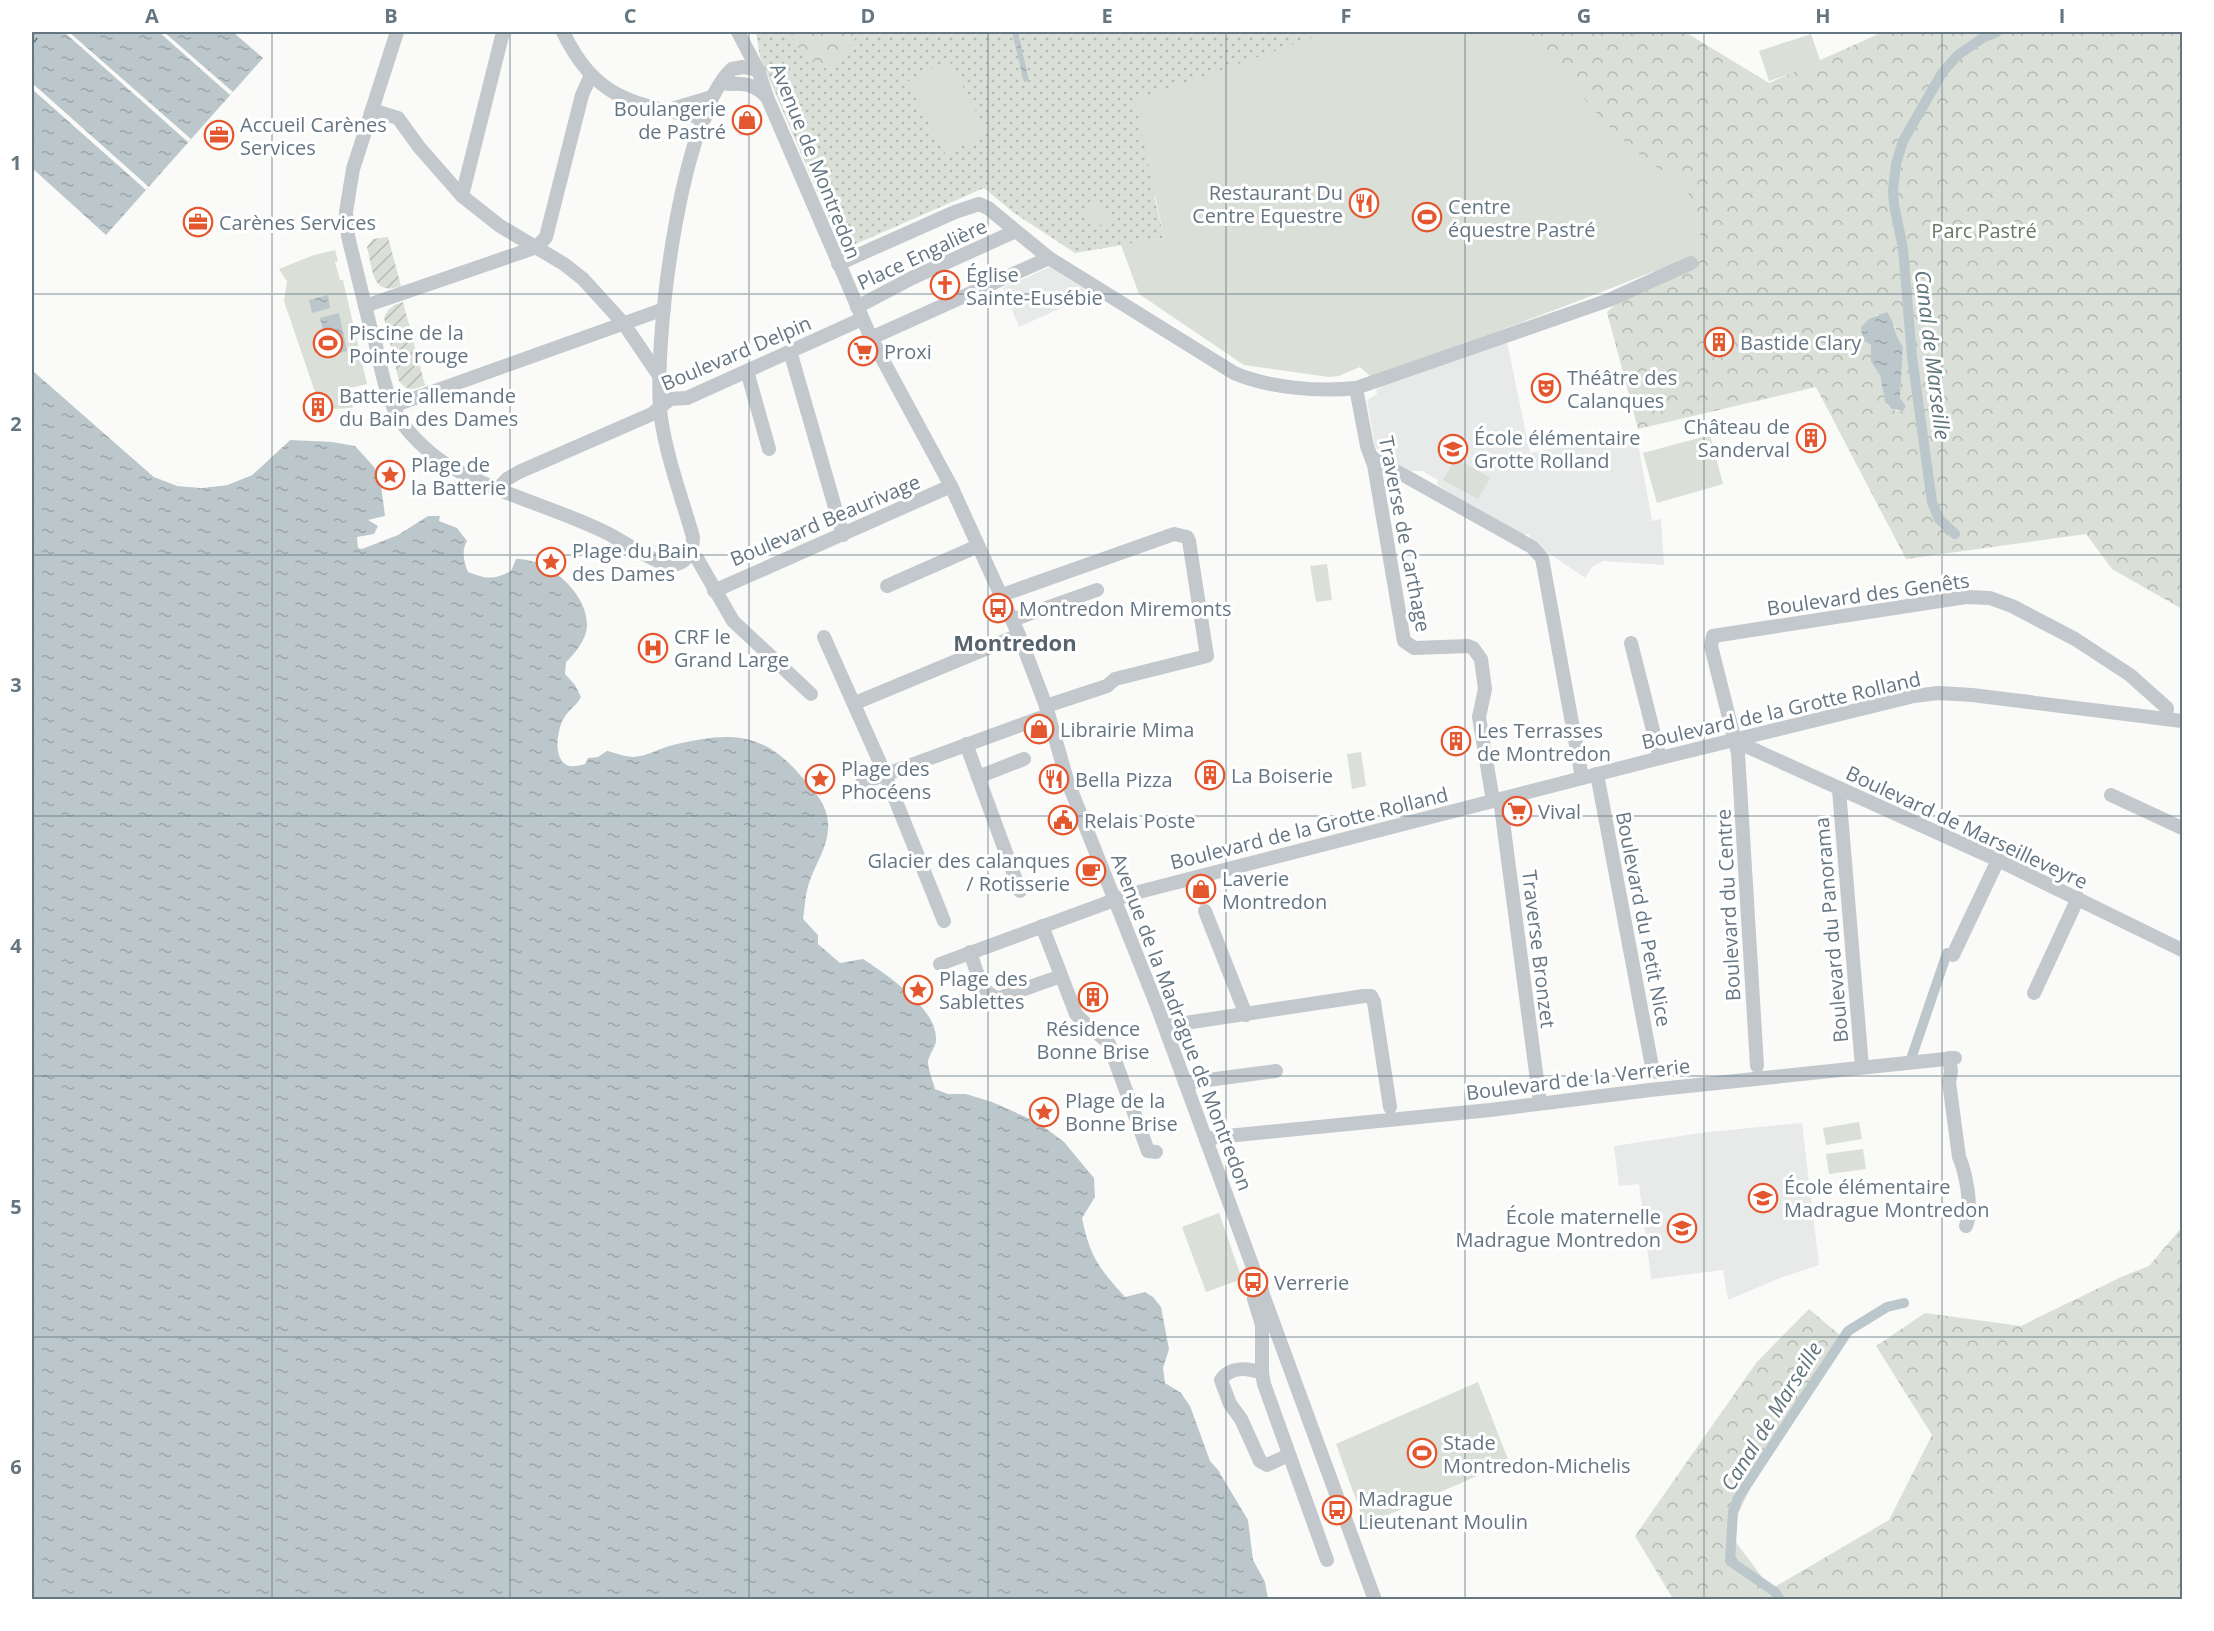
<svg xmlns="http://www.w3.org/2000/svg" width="2214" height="1631" font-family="'Open Sans',sans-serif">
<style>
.built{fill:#e8e9e9}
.grass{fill:url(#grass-dots)}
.forest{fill:url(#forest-crowns);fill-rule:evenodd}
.garden{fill:url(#garden-furrows)}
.pitch{fill:#dadfd7}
.water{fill:url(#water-ripples)}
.pier{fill:#fafaf8}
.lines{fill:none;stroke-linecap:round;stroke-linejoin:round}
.canal{stroke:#bbc7cb;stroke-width:10}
.ferry{stroke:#60757c;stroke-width:1.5;stroke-dasharray:8 6;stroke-linecap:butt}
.minor{stroke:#c3c8cc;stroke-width:14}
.grid{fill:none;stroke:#657683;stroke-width:1.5;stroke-opacity:0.55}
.labels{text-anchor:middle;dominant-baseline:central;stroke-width:6;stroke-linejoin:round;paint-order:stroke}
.poi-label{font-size:20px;fill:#657683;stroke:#fff;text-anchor:start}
.street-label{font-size:20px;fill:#657683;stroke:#fff}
.park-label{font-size:20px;fill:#687a64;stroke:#fff}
.water-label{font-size:21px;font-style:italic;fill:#60757c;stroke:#fff}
.quarter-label{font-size:22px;font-weight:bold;fill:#57646e;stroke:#fff}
.neatline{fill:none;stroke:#657683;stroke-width:2}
.grid-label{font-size:20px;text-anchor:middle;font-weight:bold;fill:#657683}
</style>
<defs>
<pattern id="grass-dots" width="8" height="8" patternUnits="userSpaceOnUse" patternTransform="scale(1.5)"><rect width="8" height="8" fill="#dadfd7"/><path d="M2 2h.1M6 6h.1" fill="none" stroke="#b4b9b4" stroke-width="1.8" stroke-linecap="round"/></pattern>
<pattern id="forest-crowns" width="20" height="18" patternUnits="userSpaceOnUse" patternTransform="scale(1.5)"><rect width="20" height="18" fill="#dadfd7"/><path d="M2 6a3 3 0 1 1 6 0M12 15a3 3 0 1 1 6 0" fill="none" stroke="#b4b9b4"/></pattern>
<pattern id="garden-furrows" width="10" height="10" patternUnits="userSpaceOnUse" patternTransform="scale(1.5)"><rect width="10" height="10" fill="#dadfd7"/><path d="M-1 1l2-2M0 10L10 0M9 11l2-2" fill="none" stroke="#b4b9b4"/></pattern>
<pattern id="water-ripples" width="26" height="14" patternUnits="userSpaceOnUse" patternTransform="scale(1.5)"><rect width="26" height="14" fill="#bbc7cb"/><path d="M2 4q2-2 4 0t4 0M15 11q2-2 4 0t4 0" fill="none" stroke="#9ca6aa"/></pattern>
</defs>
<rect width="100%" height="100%" fill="#fafaf8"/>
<g class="built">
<polygon points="1050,267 1092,294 1019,327 1003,288"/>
<polygon points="1507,342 1530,453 1636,432 1652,521 1661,519 1664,565 1603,561 1592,567 1585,578 1531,541 1529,534 1521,535 1453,496 1437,484 1438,480 1422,471 1411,471 1379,452 1375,446 1367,400 1377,394 1376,389 1381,388 1381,384"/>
<polygon points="1802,1123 1819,1265 1780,1278 1728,1300 1723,1270 1651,1279 1639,1184 1619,1186 1614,1146 1708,1132"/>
</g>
<polygon class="grass" points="756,32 1331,32 1154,195 1164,238 1075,253 1014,213 984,188 842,250 760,57"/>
<g class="forest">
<polygon points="793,32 860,32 831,71 804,58 791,33"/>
<path d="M1471,32H1685L1769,83L1883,32H2182V609L2112,569L2086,534L1906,559L1816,387L1638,429L1607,312L1683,246ZM1877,315L1895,326L1897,340L1903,346L1900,398L1906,406L1905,410L1896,411L1888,406L1884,397L1880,375L1871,362V345L1866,341L1861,327Z"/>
<polygon points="2182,1227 2182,1599 1673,1599 1635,1536 1756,1363 1809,1309 1841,1336 1778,1430 1729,1533 1771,1589 1889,1520 1932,1435 1876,1346 1925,1313 2021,1326 2121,1277 2149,1266"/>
</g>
<g class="garden">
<path d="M388,237L401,286C371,297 373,269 367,247L373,239Z"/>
<path d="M403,302L425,385C413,390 408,392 399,381L384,318C388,308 393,305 403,302Z"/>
</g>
<g class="pitch">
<path d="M1329,32H1529C1564,74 1597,119 1640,155C1653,166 1671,175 1686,184L1704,250C1595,297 1483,337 1370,376L1360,367L1339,376L1329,377L1244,365L1139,294L1121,245L1164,238L1135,100Z"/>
<polygon points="1811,34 1821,63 1769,81 1759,51"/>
<polygon points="949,60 987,133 946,155 907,82"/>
<polygon points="1091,200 1116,218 1108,230 1082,212"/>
<polygon points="335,250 338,261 335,262 340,280 343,280 367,384 350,388 353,408 333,409 328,397 316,395 284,301 287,281 279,269 314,255"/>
<polygon points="1710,435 1723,484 1657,503 1643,453"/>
<polygon points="1456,458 1490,478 1478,499 1443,480"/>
<polygon points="1327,564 1332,600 1316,602 1310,566"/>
<polygon points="1361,752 1366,786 1352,789 1347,754"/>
<polygon points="1859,1122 1862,1139 1826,1145 1823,1128"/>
<polygon points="1863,1149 1866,1169 1829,1174 1826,1154"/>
<polygon points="1219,1213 1242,1279 1206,1292 1182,1227"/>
<polygon points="1478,1382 1509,1462 1365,1525 1336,1444"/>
</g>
<g class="water">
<polygon points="32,32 233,32 263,58 106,235 32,168"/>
<polygon points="1012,32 1018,32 1029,81 1024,82"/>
<polygon points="328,295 330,308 312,313 309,300"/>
<path d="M1887,312C1896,324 1894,337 1903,346L1900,398L1906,406L1904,411L1892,409L1885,402L1880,375L1871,362V345L1863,340L1861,327L1869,319Z"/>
<polygon points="339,313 347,351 329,355 320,318"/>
<path d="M32,370L154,477L201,488L227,485L252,475L290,440L332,442L355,446L374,467L380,478L385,516L368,520L378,526L374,534L357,537L358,548L362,549L398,535L428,516H440L439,521L457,528L467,541C461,551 464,562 468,572C486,579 494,580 511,571L516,559C547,558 589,593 587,627C586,639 575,654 566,662L565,674L575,685L581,697C576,706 571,708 566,715C557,726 551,762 570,766C574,767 581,765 585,764L588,758L598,757L607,751C615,753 626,757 634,757C647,756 661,748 673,745C728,732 762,730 801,776C813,790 827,803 828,823C830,844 815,864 809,883C805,895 805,907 803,919L818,935V944L840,963L863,959C886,974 938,1009 936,1040C936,1047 929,1054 928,1062C928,1070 933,1081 935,1089L948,1094H966L992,1102L1039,1123L1064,1142L1094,1178L1095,1197L1082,1218C1090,1257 1099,1268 1125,1297L1145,1292L1153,1297L1161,1307L1169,1349L1163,1368L1165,1383L1181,1393L1190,1406L1210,1461L1218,1470L1248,1520L1253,1560L1265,1582L1268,1599H32Z"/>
</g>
<g class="pier">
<polygon points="64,32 69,32 191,139 188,142"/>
<polygon points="159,32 164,32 233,92 230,95"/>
<polygon points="32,83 149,187 146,190 32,89"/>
<polygon points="32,367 156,475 178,483 201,485 227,482 250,472 289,437 290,440 252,475 227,485 201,488 177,486 154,477 32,370"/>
</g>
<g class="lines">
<g class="canal">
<polyline points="1955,534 1939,519 1932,502 1912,357 1903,248 1894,205 1893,190 1896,164 1903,141 1942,73 1958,55 1984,37 1997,32"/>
<polyline points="1912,1056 1947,953"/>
<polyline points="1780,1600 1775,1592 1730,1561 1733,1512 1738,1498 1848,1331 1887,1307 1904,1303"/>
</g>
<g class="ferry">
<polyline points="32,36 36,32"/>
<polyline points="32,44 43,32"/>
</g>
<g class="minor">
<path d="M397,32L353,169L346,212L348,236L371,330L374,337C382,371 386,407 411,434C422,446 435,458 449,466C500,495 557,508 609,534C621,541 660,565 670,565C686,565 693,552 693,537C682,498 667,459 661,418C652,348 680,117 732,69L743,67L758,70"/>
<path d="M563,32C596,101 636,105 705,118"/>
<polyline points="738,32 758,70 767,97 871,338 951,486 1019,635 1046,706 1067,780 1157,1006 1375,1600"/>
<path d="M728,84C745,83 754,84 767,97"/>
<polyline points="672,109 712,97"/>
<polyline points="372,110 398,118 419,147 462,196 500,226 564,264 583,279 624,324 660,377"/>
<polyline points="462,196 503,32"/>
<path d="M838,264L955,212L979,204L988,208L1049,258L1234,373C1269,388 1319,392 1356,388L1609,300L1691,263"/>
<polyline points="365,306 537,247 546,237 582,95 591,75"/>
<polyline points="857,307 912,278 1016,231"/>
<polyline points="871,338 1049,258"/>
<polyline points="790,351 843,535"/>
<polyline points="747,371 769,449"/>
<polyline points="1356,388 1367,446 1374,465 1404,641 1414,648 1468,646 1473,648 1481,659 1485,689 1479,717 1493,801"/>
<polyline points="393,406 664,309"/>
<polyline points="1373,458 1532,547 1542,558 1582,778"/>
<polyline points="498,489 507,479 519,472 652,414 670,399 687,398 862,319"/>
<polyline points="691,554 698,560 733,621 811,694"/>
<polyline points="887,586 978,546"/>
<polyline points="714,591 951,486"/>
<polyline points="1002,595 1174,534 1187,537 1189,541 1207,656 1115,679 1107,686 1046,706"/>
<polyline points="1012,620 1097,590"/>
<polyline points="824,637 885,774 944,921"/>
<polyline points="1631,643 1660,758"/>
<polyline points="860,701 1019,635"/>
<polyline points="1735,741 1998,860 2182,950"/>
<polyline points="966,744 1020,891"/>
<polyline points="1597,774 1653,1072"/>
<polyline points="978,777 1024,759"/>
<polyline points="862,783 1048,715"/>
<polyline points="1839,790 1862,1067"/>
<polyline points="2111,795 2182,828"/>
<polyline points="1500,799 1540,1103"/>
<polyline points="1205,911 1246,1015"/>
<path d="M1042,926L1076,1014C1086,1026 1099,1033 1109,1044L1148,1151L1156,1152"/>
<path d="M970,952C976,968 981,996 999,998L1061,976"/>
<polyline points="1953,955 1998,860"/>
<polyline points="940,964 1131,894 1660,758 1914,696 1938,693 1972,695 2182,721"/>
<polyline points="2034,993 2078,898"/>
<polyline points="1165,1026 1364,996 1371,996 1374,1002 1390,1107"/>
<path d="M1949,1058L1951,1071L1949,1082L1959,1157C1966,1173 1973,1209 1966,1226"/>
<polyline points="1757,1066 1738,753 1711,646 1713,636 1966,597 1990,598 2012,606 2075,639 2130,675 2167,708 2166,719"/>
<polyline points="1185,1083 1276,1071"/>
<polyline points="1206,1140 1217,1137 1490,1110 1650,1090 1955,1058"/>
<polyline points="1262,1290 1256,1293 1254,1299 1262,1325 1262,1373 1264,1384 1327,1560"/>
<path d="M1262,1373C1248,1368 1230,1366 1221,1380L1230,1404L1241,1419L1260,1461L1267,1465L1289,1455"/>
</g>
</g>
<path class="grid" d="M272,32V1600M510,32V1600M749,32V1600M988,32V1600M1226,32V1600M1465,32V1600M1704,32V1600M1942,32V1600M32,294H2182M32,555H2182M32,816H2182M32,1076H2182M32,1337H2182"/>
<defs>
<g id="shop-ring" transform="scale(1.5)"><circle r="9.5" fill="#fff" stroke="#e4572e" stroke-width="1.5"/><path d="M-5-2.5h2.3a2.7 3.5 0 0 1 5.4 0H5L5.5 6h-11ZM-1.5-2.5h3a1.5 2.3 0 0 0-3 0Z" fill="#e4572e"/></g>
<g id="office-ring" transform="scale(1.5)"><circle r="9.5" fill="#fff" stroke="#e4572e" stroke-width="1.5"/><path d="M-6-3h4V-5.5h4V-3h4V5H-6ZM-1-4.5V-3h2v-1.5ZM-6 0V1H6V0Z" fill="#e4572e"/></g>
<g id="restaurant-ring" transform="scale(1.5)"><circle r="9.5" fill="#fff" stroke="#e4572e" stroke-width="1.5"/><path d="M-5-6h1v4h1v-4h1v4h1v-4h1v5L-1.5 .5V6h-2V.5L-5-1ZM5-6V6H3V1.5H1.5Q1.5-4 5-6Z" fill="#e4572e"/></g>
<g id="stadium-ring" transform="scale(1.5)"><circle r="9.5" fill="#fff" stroke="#e4572e" stroke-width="1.5"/><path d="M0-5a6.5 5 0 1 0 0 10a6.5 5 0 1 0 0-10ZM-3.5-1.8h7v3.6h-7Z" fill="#e4572e"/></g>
<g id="church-ring" transform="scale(1.5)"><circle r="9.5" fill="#fff" stroke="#e4572e" stroke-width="1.5"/><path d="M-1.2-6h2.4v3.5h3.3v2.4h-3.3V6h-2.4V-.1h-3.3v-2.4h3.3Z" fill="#e4572e"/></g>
<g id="building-ring" transform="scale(1.5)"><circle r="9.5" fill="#fff" stroke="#e4572e" stroke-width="1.5"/><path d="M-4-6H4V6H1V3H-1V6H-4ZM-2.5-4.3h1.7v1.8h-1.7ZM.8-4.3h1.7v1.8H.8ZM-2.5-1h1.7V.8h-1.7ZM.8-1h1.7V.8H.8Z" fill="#e4572e"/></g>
<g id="supermarket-ring" transform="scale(1.5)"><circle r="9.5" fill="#fff" stroke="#e4572e" stroke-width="1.5"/><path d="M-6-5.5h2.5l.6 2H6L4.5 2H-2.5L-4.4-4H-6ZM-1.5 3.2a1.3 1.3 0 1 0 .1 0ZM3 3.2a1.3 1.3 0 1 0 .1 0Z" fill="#e4572e"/></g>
<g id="theatre-ring" transform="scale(1.5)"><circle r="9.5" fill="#fff" stroke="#e4572e" stroke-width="1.5"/><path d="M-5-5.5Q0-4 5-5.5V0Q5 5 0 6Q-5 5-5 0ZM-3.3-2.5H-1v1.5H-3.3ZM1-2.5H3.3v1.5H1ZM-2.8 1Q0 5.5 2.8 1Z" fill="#e4572e"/></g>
<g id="school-ring" transform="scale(1.5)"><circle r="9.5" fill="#fff" stroke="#e4572e" stroke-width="1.5"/><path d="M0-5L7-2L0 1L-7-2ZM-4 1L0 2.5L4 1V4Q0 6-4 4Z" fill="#e4572e"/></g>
<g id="sight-ring" transform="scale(1.5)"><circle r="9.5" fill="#fff" stroke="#e4572e" stroke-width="1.5"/><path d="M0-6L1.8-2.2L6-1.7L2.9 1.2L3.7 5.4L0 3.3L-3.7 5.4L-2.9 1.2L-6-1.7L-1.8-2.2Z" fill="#e4572e"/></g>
<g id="bus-ring" transform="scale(1.5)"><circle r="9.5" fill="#fff" stroke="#e4572e" stroke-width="1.5"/><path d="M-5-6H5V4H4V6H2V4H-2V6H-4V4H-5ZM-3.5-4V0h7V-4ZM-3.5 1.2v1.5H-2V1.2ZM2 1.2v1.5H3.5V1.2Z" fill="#e4572e"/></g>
<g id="hospital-ring" transform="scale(1.5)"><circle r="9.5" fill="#fff" stroke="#e4572e" stroke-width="1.5"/><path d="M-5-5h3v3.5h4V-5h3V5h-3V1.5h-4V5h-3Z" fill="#e4572e"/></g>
<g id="civic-ring" transform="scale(1.5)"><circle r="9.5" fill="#fff" stroke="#e4572e" stroke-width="1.5"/><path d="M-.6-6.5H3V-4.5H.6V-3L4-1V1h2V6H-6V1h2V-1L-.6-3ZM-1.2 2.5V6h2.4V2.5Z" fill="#e4572e"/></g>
<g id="cafe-ring" transform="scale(1.5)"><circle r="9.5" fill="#fff" stroke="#e4572e" stroke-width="1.5"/><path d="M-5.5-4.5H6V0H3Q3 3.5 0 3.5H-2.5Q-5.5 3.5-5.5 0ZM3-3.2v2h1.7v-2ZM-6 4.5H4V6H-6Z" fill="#e4572e"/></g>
</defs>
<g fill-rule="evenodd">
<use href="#shop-ring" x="747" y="120"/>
<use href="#office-ring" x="219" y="135"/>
<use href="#restaurant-ring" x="1364" y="203"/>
<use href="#stadium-ring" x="1427" y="217"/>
<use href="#office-ring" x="198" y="222"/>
<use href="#church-ring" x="945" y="285"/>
<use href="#building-ring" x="1719" y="342"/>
<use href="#stadium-ring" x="328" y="343"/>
<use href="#supermarket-ring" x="863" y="351"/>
<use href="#theatre-ring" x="1546" y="388"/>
<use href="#building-ring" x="318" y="407"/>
<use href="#building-ring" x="1811" y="438"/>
<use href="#school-ring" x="1453" y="449"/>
<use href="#sight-ring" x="390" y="475"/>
<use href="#sight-ring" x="551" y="562"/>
<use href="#bus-ring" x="998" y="608"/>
<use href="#hospital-ring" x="653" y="648"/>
<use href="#shop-ring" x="1039" y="729"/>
<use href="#building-ring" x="1456" y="741"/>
<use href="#building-ring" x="1210" y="775"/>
<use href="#sight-ring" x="820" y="779"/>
<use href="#restaurant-ring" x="1054" y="779"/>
<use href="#supermarket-ring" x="1517" y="811"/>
<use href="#civic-ring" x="1063" y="820"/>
<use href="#cafe-ring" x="1091" y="871"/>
<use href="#shop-ring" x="1201" y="889"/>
<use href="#sight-ring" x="918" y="990"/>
<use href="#building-ring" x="1093" y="997"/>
<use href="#sight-ring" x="1044" y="1112"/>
<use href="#school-ring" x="1763" y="1198"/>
<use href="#school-ring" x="1682" y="1228"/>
<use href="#bus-ring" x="1253" y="1282"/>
<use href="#stadium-ring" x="1422" y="1453"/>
<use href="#bus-ring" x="1337" y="1510"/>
</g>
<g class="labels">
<g class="poi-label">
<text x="726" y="108" text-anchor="end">Boulangerie<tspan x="726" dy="23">de Pastré</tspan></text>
<text x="240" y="124">Accueil Carènes<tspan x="240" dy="23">Services</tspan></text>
<text x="1343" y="192" text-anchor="end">Restaurant Du<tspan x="1343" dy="23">Centre Equestre</tspan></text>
<text x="1448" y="206">Centre<tspan x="1448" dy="23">équestre Pastré</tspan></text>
<text x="219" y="222">Carènes Services</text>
<text x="966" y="274">Église<tspan x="966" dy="23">Sainte-Eusébie</tspan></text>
<text x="349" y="332">Piscine de la<tspan x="349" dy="23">Pointe rouge</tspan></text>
<text x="1740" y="342">Bastide Clary</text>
<text x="884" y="351">Proxi</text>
<text x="1567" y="377">Théâtre des<tspan x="1567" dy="23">Calanques</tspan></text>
<text x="339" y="395">Batterie allemande<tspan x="339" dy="23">du Bain des Dames</tspan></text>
<text x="1790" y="426" text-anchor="end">Château de<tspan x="1790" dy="23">Sanderval</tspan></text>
<text x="1474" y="437">École élémentaire<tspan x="1474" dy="23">Grotte Rolland</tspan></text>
<text x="411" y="464">Plage de<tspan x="411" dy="23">la Batterie</tspan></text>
<text x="572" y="550">Plage du Bain<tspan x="572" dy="23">des Dames</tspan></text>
<text x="1019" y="608">Montredon Miremonts</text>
<text x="674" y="636">CRF le<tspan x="674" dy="23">Grand Large</tspan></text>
<text x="1060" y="729">Librairie Mima</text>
<text x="1477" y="730">Les Terrasses<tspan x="1477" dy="23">de Montredon</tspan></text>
<text x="841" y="768">Plage des<tspan x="841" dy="23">Phocéens</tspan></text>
<text x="1231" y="775">La Boiserie</text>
<text x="1075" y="779">Bella Pizza</text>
<text x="1538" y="811">Vival</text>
<text x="1084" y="820">Relais Poste</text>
<text x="1070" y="860" text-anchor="end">Glacier des calanques<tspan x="1070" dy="23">/ Rotisserie</tspan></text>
<text x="1222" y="878">Laverie<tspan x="1222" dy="23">Montredon</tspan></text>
<text x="939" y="978">Plage des<tspan x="939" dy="23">Sablettes</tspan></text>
<text x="1093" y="1028" text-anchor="middle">Résidence<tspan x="1093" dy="23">Bonne Brise</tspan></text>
<text x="1065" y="1100">Plage de la<tspan x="1065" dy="23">Bonne Brise</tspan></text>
<text x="1784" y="1186">École élémentaire<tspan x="1784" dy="23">Madrague Montredon</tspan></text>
<text x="1661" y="1216" text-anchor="end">École maternelle<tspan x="1661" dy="23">Madrague Montredon</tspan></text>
<text x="1274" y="1282">Verrerie</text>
<text x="1443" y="1442">Stade<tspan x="1443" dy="23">Montredon-Michelis</tspan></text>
<text x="1358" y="1498">Madrague<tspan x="1358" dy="23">Lieutenant Moulin</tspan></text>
</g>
<g class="street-label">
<text transform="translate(816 161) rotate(68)">Avenue de Montredon</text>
<text transform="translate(922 254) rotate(-25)">Place Engalière</text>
<text transform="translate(736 353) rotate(-23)">Boulevard Delpin</text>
<text transform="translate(825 520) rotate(-23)">Boulevard Beaurivage</text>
<text transform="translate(1405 534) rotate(79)">Traverse de Carthage</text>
<text transform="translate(1868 594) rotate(-8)">Boulevard des Genêts</text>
<text transform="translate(1781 710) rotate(-13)">Boulevard de la Grotte Rolland</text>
<text transform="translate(1967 827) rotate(25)">Boulevard de Marseilleveyre</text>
<text transform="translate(1309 828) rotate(-14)">Boulevard de la Grotte Rolland</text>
<text transform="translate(1728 905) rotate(-93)">Boulevard du Centre</text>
<text transform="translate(1644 919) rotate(79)">Boulevard du Petit Nice</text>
<text transform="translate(1831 930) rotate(-95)">Boulevard du Panorama</text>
<text transform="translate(1539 949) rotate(83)">Traverse Bronzet</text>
<text transform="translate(1182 1022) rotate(69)">Avenue de la Madrague de Montredon</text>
<text transform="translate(1578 1079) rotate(-7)">Boulevard de la Verrerie</text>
</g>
<g class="park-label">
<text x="1984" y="230">Parc Pastré</text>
</g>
<g class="water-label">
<text transform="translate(1933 355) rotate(83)">Canal de Marseille</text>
<text transform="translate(1771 1416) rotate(-58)">Canal de Marseille</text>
</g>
<g class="quarter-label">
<text x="1015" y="642">Montredon</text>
</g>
</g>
<rect width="2214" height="1631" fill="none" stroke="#ffffff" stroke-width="66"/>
<rect x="33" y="33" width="2148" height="1565" class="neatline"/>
<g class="grid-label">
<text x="152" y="23">A</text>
<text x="391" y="23">B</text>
<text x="630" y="23">C</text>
<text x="868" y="23">D</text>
<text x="1107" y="23">E</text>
<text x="1346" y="23">F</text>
<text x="1584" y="23">G</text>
<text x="1823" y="23">H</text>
<text x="2062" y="23">I</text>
<text x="16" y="170">1</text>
<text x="16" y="431">2</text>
<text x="16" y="692">3</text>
<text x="16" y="953">4</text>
<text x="16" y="1214">5</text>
<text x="16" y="1474">6</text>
</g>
</svg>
